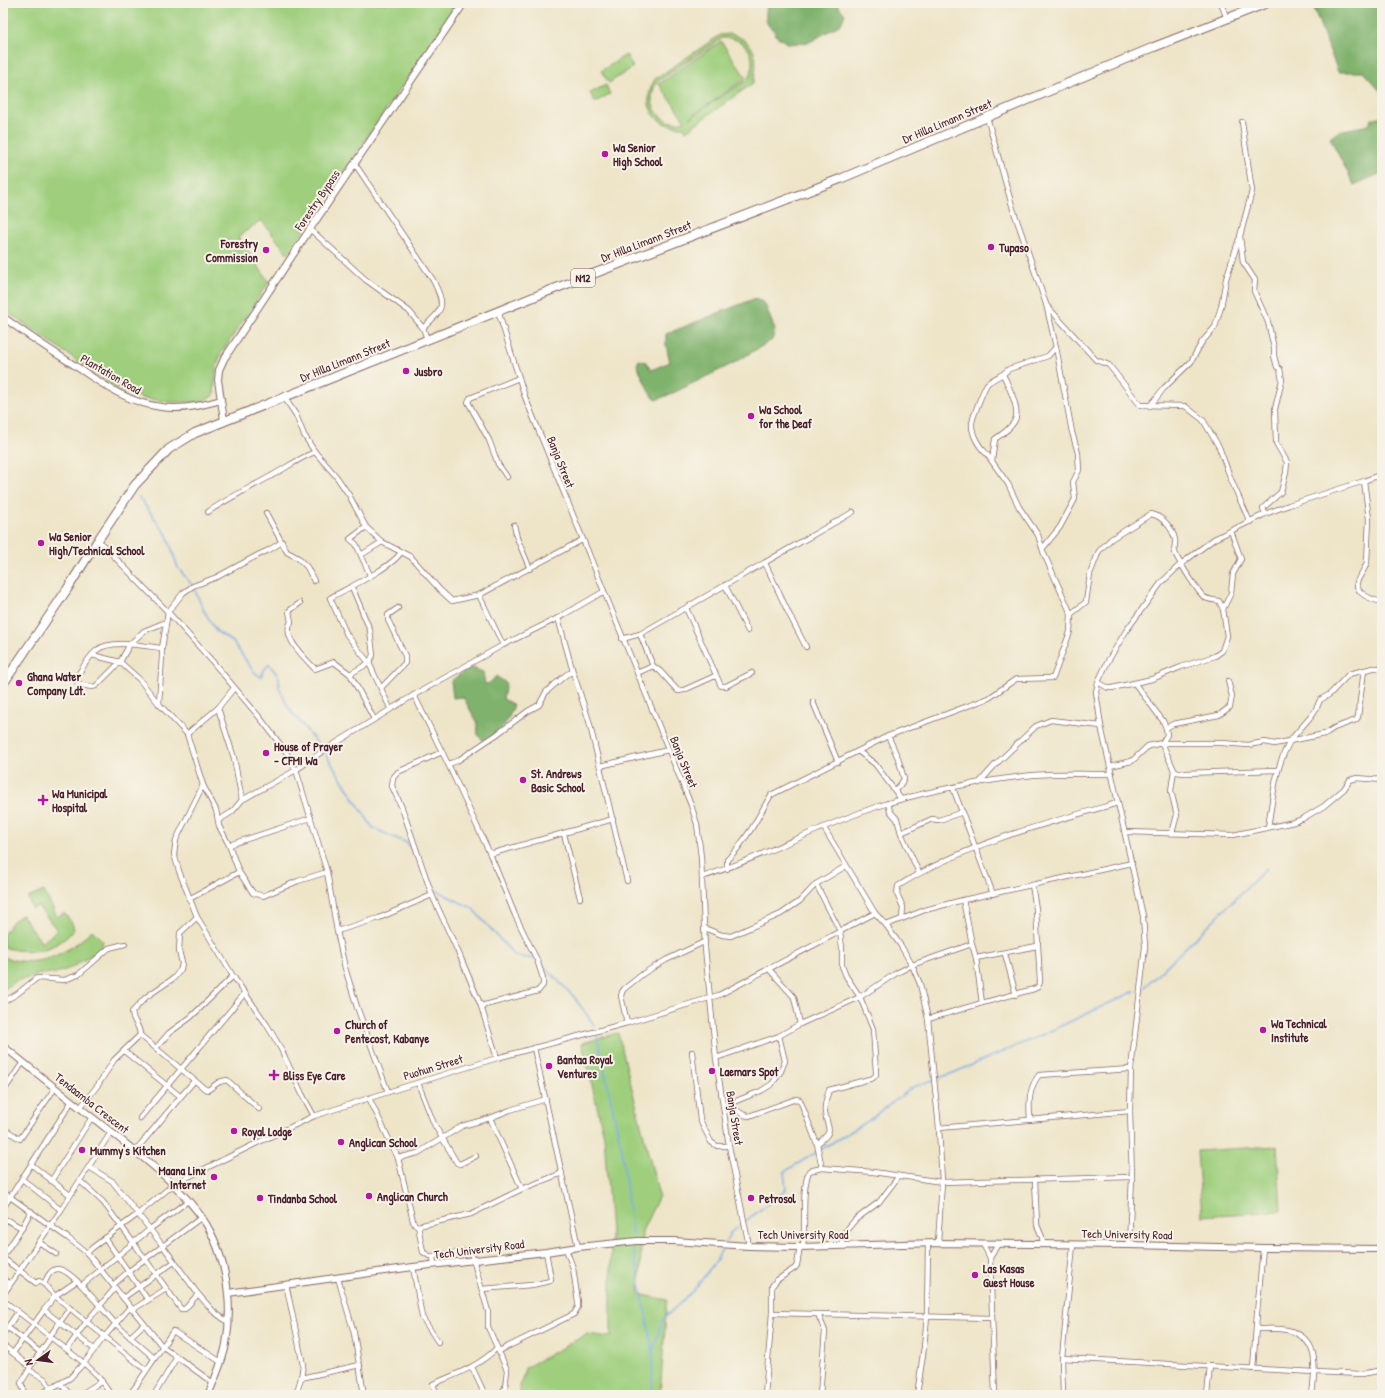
<svg xmlns="http://www.w3.org/2000/svg" width="1385" height="1398" font-family="'Patrick Hand',sans-serif">
<style>
.green{fill:#9fcf7d;stroke:#747754;fill-rule:evenodd}
.forest{fill:#7fb26c;stroke:#64684c}
.lines{fill:none;stroke-linecap:round;stroke-linejoin:round}
.stream{stroke:#7aace6;stroke-width:1.5}
.street-casing{stroke:#836462;stroke-width:6}
.secondary-casing{stroke:#836462;stroke-width:8}
.highway-casing{stroke:#836462;stroke-width:10}
.street{stroke:#fff;stroke-width:4.5}
.secondary{stroke:#fff;stroke-width:6}
.highway{stroke:#fff;stroke-width:8}
.poi-dot{fill:#b5179e;stroke:#f7f3e8;stroke-width:1.5}
.labels{text-anchor:middle;dominant-baseline:central;stroke-width:4;stroke-linejoin:round;paint-order:stroke}
.shield{fill:#f7f3e8;stroke:#7e5f64;stroke-width:1}
.shield-label{font-size:11px;font-weight:bold;fill:#4a1f2b}
.street-label{font-size:12px;fill:#4a1f2b;stroke:#f7f3e8}
.poi-label{font-size:12px;font-weight:bold;fill:#4a1f2b;stroke:#f7f3e8;text-anchor:start}
</style>
<rect width="100%" height="100%" fill="#f7f3e8"/>
<filter id="ink" filterUnits="userSpaceOnUse"><feTurbulence type="fractalNoise" baseFrequency=".025" numOctaves="2"/><feDisplacementMap in="SourceGraphic" scale="8" xChannelSelector="R" yChannelSelector="G"/><feConvolveMatrix kernelMatrix="1 2 1 2 8 2 1 2 1" color-interpolation-filters="sRGB"/></filter>
<filter id="wash" filterUnits="userSpaceOnUse"><feTurbulence type="fractalNoise" baseFrequency=".012" numOctaves="4" result="noise"/><feDisplacementMap in="SourceGraphic" scale="16" xChannelSelector="R" yChannelSelector="G"/><feGaussianBlur stdDeviation="0.9" result="paint"/><feColorMatrix in="noise" values="0 0 0 0 0 0 0 0 0 0 0 0 0 0 0 0 0 1.4 0 .05"/><feComposite in="paint" operator="in"/></filter>
<g filter="url(#wash)">
<rect width="100%" height="100%" fill="#eee5c9"/>
<g class="green">
<polygon points="3,3 458,3 288,254 261,220 238,237 269,282 220,355 216,371 214,395 202,402 171,402 142,398 118,389 3,309"/>
<path d="M731,34C757,42 759,59 753,83L686,131L684,127C678,127 671,126 666,124C646,115 645,96 655,79L720,35ZM722,38C747,37 759,56 748,79L689,118L746,78L721,41L659,84L685,121C669,127 651,114 652,97C652,91 655,86 657,82Z"/>
<polygon points="626,55 633,67 609,83 601,71"/>
<polygon points="606,85 610,94 595,102 590,93"/>
<path d="M44,891L57,917L64,913L72,923L74,929C71,934 66,938 60,942C42,953 24,953 3,947V935L13,921L22,915L42,943L57,930L38,906L32,909L28,898Z"/>
<path d="M92,930L103,941L102,946L96,952L71,968L56,973L40,974L29,978L18,980L4,989L3,987V957C29,966 50,961 73,946C80,941 86,937 92,930Z"/>
<polygon points="618,1033 659,1196 642,1231 639,1294 667,1300 660,1395 518,1395 525,1368 587,1334 611,1337 611,1233 604,1136 582,1043"/>
<polygon points="1277,1146 1281,1211 1202,1216 1197,1151"/>
</g>
<g class="forest">
<path d="M768,3H837L839,7L845,14L841,24L810,42L788,44L775,35L774,30C763,24 766,14 767,4Z"/>
<polygon points="1328,3 1382,3 1382,93 1363,72 1338,72 1314,9"/>
<polygon points="1382,116 1382,173 1354,185 1330,138 1339,131 1369,125 1371,119"/>
<polygon points="756,298 765,304 775,330 772,340 732,364 675,392 656,400 649,392 637,365 639,360 646,362 651,370 670,362 666,345 666,334"/>
<path d="M470,667L483,672L485,684L490,683L496,676L506,683L503,699L514,705C507,723 501,734 482,740L478,735L477,722L463,697L453,698L451,681Z"/>
</g>
<g class="lines">
<g class="stream">
<polyline points="139,497 167,535 178,568 193,586 203,609 216,631 233,642 254,672 261,677 264,670 269,664 279,677 279,687 288,707 320,747"/>
<polyline points="326,755 373,828 407,843 417,856"/>
<polyline points="427,875 435,890 472,908 515,956 534,959"/>
<polyline points="539,961 574,997 594,1025"/>
<polyline points="1145,987 1267,868"/>
<polyline points="597,1036 622,1151 632,1237"/>
<polyline points="820,1150 865,1123 913,1087 953,1073 1042,1035 1135,991"/>
<polyline points="726,1242 730,1233 786,1190 784,1172 817,1152"/>
<polyline points="633,1248 653,1351 652,1395"/>
<polyline points="653,1351 663,1319 693,1291 716,1261 723,1247"/>
</g>
</g>
</g>
<g filter="url(#ink)">
<g class="lines">
<g class="street-casing">
<g id="street">
<polyline points="1221,3 1227,19"/>
<polyline points="987,117 1013,209 1046,304 1056,347 1072,432 1078,453 1079,470 1073,482 1075,499 1060,527 1043,548"/>
<polyline points="1242,122 1252,191 1240,236 1243,262 1255,280 1254,291 1268,322 1274,348 1274,356 1277,367 1280,369 1282,380 1275,409 1276,443 1287,462 1286,473 1281,492 1263,508 1265,514"/>
<path d="M355,164L433,280C446,307 444,308 423,328"/>
<polyline points="310,229 366,280 409,311 423,328 427,339"/>
<polyline points="1047,306 1096,360 1109,365 1140,405 1185,406 1203,420 1219,447 1232,482 1250,522"/>
<polyline points="498,311 525,397 691,805 697,824 701,857 705,948 716,1058 729,1146 749,1246"/>
<path d="M1003,374C998,377 991,380 987,384C984,389 971,420 972,425C972,435 979,447 986,453L1008,484L1019,507L1038,535L1044,554L1071,614"/>
<polyline points="1150,406 1164,388 1191,362 1202,342 1215,327 1221,307 1226,279 1239,239"/>
<polyline points="315,452 336,476 349,495 366,527"/>
<path d="M992,461L995,439C1001,435 1010,429 1014,422C1022,411 1008,386 1003,374L1009,369L1048,356L1056,347"/>
<polyline points="507,477 498,464 489,440 468,402 470,398 519,378"/>
<path d="M1364,481L1369,519L1367,562C1365,570 1359,576 1357,582C1355,594 1373,600 1382,602"/>
<path d="M208,512C228,498 250,488 271,476C286,468 299,458 315,452L304,435L296,415L284,397"/>
<polyline points="266,513 287,552 298,558 307,567 314,581"/>
<polyline points="514,525 517,538 530,569"/>
<polyline points="98,540 168,612 212,661 261,719 286,752 296,770 327,872 337,931 345,968 357,1007 388,1092"/>
<polyline points="361,555 382,542"/>
<polyline points="765,563 788,612 806,647"/>
<polyline points="370,575 356,544 350,539 366,527 382,542 411,557 440,590 452,601 479,595 503,645"/>
<polyline points="725,585 748,631"/>
<polyline points="479,595 582,540"/>
<path d="M300,603L289,611L291,622C281,637 305,658 315,669L334,662L350,674L374,719"/>
<polyline points="686,608 721,686 726,686 752,673"/>
<polyline points="558,618 573,672 589,721 627,881"/>
<polyline points="640,634 653,666"/>
<polyline points="622,639 640,634 853,512"/>
<path d="M162,648C145,646 110,639 97,650C88,657 82,669 76,678V681C79,685 91,688 96,686L120,662L130,644L144,631L166,622"/>
<polyline points="92,655 120,662 139,679 159,704 187,734 203,785 176,840 174,854 179,871 197,917 233,976 267,1025 281,1049 302,1094 314,1116"/>
<polyline points="637,673 653,666 660,671 678,691 684,690 715,676"/>
<polyline points="350,674 369,663 373,655 370,630 352,587"/>
<polyline points="1098,682 1108,688 1112,688 1152,679 1181,667 1215,656 1222,651 1227,636 1223,609 1231,593 1233,574 1241,559 1231,531"/>
<polyline points="1135,684 1163,721 1166,728"/>
<polyline points="381,688 405,663 405,656 388,620 388,615 398,608"/>
<polyline points="414,695 448,764 490,854 515,915 537,960 543,978 543,985 538,991 481,1006"/>
<polyline points="813,702 838,762"/>
<polyline points="159,704 162,656 162,648 168,612 183,593 193,586 217,577 260,554 269,550 282,542"/>
<path d="M390,708L369,663L347,635L330,598C346,589 393,567 401,552"/>
<polyline points="187,734 218,708"/>
<polyline points="888,736 898,758 904,779 900,785 895,790"/>
<path d="M858,751L888,736L989,698L1016,679L1053,678L1070,632L1071,614L1086,602L1090,574L1099,551L1111,539L1151,514C1162,516 1173,528 1175,540C1176,544 1173,548 1175,552C1176,558 1199,593 1204,597C1208,600 1214,600 1219,601L1223,609"/>
<polyline points="442,752 398,772 393,778 392,786 402,808 432,895 460,956 481,1006 497,1058"/>
<polyline points="448,764 457,761 496,735 528,711 539,705 546,692 554,685 567,674 573,672"/>
<polyline points="600,766 668,750"/>
<polyline points="1110,766 1132,761 1148,746 1162,743 1222,743 1248,745 1265,742 1274,744 1325,734 1334,728 1356,720 1358,717 1364,670"/>
<polyline points="1174,770 1176,772 1185,773 1278,770"/>
<polyline points="979,783 995,765 1036,726 1051,720 1101,726"/>
<polyline points="203,785 216,810 219,826 229,845 239,872 253,893 263,896 298,881 327,872"/>
<polyline points="953,788 993,894"/>
<polyline points="242,800 296,770 323,751 414,695 503,645 558,618 603,592"/>
<polyline points="888,803 890,811 897,819 901,833 919,873"/>
<polyline points="219,820 232,812 242,800 234,758 218,708 234,688"/>
<path d="M1268,827C1273,798 1275,765 1291,740C1300,727 1315,716 1320,700L1330,694L1349,674L1373,668H1382"/>
<polyline points="824,828 875,913 886,925 901,946 912,965 920,984 928,1019 939,1128 942,1182 938,1243"/>
<polyline points="1125,832 1233,835 1294,822 1302,819 1324,806 1344,789 1350,780 1357,778 1382,780"/>
<polyline points="901,833 932,819 939,820 963,812"/>
<polyline points="1172,833 1177,815 1171,791 1174,770 1162,743 1167,735 1166,728 1173,724 1219,715 1230,707 1232,696 1228,681"/>
<polyline points="564,834 580,898"/>
<polyline points="229,845 311,818"/>
<polyline points="490,854 613,819"/>
<polyline points="727,869 727,860 738,848 752,828 771,795 858,751 875,764 901,799"/>
<path d="M702,877C761,858 816,827 876,807C926,790 980,781 1033,775C1059,773 1086,774 1112,774"/>
<path d="M816,884L840,931L842,948V966L846,976L860,997L873,1029L876,1072V1075L873,1078L829,1090C827,1096 824,1105 825,1112C827,1131 836,1129 817,1144"/>
<polyline points="189,899 239,872"/>
<polyline points="963,900 972,944"/>
<path d="M902,919L903,907L897,894L898,886C965,844 1043,824 1118,803"/>
<polyline points="886,925 925,910 963,900 1132,863"/>
<polyline points="704,928 722,935 731,936 781,914 800,901 816,884 846,866"/>
<polyline points="337,931 379,918 432,895"/>
<polyline points="1005,954 1016,995"/>
<polyline points="976,958 982,1003"/>
<polyline points="768,968 794,997 800,1024"/>
<polyline points="3,1002 17,994 37,978 64,980 78,975 109,948 125,944"/>
<polyline points="928,1019 982,1003 1034,989 1038,987 1040,982 1036,909 1032,885"/>
<polyline points="627,1023 621,996 622,992 624,989 644,973 666,960 704,942"/>
<polyline points="140,1035 205,1089 208,1090 219,1082 227,1080 259,1109"/>
<polyline points="156,1048 169,1033 191,1017 233,976"/>
<polyline points="534,1048 578,1247"/>
<polyline points="124,1051 180,1096"/>
<polyline points="692,1052 700,1120 711,1142 717,1146 729,1146"/>
<polyline points="716,1058 779,1036 800,1024 860,997 895,974 912,965 972,944 976,958 1037,946"/>
<polyline points="418,1083 434,1124 457,1163 460,1164 476,1156"/>
<polyline points="3,1092 23,1062"/>
<polyline points="369,1098 398,1158 418,1153 462,1126 490,1118 510,1110 546,1099"/>
<polyline points="727,1104 744,1115 749,1116 796,1099 800,1100 817,1144 822,1168 873,1172 942,1182 1132,1177"/>
<polyline points="726,1105 761,1091 772,1084 781,1071 785,1061 779,1036"/>
<path d="M80,1108L98,1085L114,1060L140,1035C140,1025 132,1021 132,1012L146,997L174,978L181,969L182,963L179,951L180,933L197,917"/>
<polyline points="140,1118 245,993"/>
<polyline points="490,1118 522,1189"/>
<path d="M1030,1120C1029,1104 1028,1089 1039,1075L1131,1069"/>
<polyline points="3,1128 20,1139 55,1088"/>
<polyline points="939,1128 1130,1111"/>
<polyline points="135,1151 194,1081"/>
<polyline points="398,1158 413,1221 415,1225 418,1226 471,1214 522,1189 562,1173"/>
<polyline points="32,1165 70,1195"/>
<polyline points="89,1167 112,1181 163,1246 198,1294 214,1312 228,1322"/>
<polyline points="22,1179 61,1210"/>
<polyline points="1035,1179 1037,1225 1042,1237 1043,1244"/>
<polyline points="51,1181 92,1117"/>
<polyline points="80,1181 103,1202 133,1242 181,1309 185,1309 198,1294"/>
<polyline points="3,1192 68,1238 87,1253 162,1346 213,1383"/>
<polyline points="3,1208 72,1101"/>
<polyline points="3,1218 22,1228"/>
<polyline points="418,1226 423,1252 429,1256 433,1256 434,1265"/>
<polyline points="105,1238 148,1300"/>
<polyline points="39,1242 56,1254"/>
<polyline points="983,1244 990,1258 995,1395"/>
<polyline points="841,1245 845,1232 855,1220 879,1202 899,1176"/>
<polyline points="1129,1245 1132,1177 1130,1111 1131,1069 1145,947 1143,916 1101,726 1096,692 1098,682 1108,661 1126,631 1161,583 1181,564 1214,539 1265,514 1289,505 1364,481 1382,474"/>
<path d="M803,1246C806,1223 801,1192 809,1171L822,1168"/>
<polyline points="87,1253 92,1248 138,1214 174,1184 257,1143 314,1116 388,1092 497,1058 627,1023 719,995 875,913"/>
<polyline points="3,1256 22,1228 31,1211"/>
<polyline points="433,1256 469,1251 471,1252 488,1311 488,1327 507,1370 505,1388 500,1395"/>
<polyline points="3,1258 36,1283 39,1281 44,1284 55,1296 146,1370"/>
<polyline points="990,1258 998,1244"/>
<polyline points="413,1267 422,1317 438,1342"/>
<polyline points="338,1278 354,1333 364,1395"/>
<polyline points="3,1279 10,1284"/>
<path d="M44,1284C47,1278 50,1269 58,1269C72,1269 104,1312 115,1323C127,1335 141,1346 154,1358"/>
<polyline points="286,1284 303,1365 301,1378 360,1365"/>
<polyline points="82,1285 150,1229 188,1201"/>
<polyline points="113,1285 129,1271 202,1217"/>
<polyline points="482,1289 532,1285 550,1281 551,1279 546,1252"/>
<polyline points="3,1295 61,1210 111,1132"/>
<polyline points="123,1298 174,1262"/>
<polyline points="3,1300 84,1363 97,1375 111,1395"/>
<polyline points="44,1310 94,1349"/>
<polyline points="132,1310 166,1289"/>
<polyline points="772,1313 992,1318"/>
<polyline points="818,1314 825,1331 820,1395"/>
<polyline points="7,1327 40,1352"/>
<path d="M1256,1329C1266,1329 1278,1328 1287,1330C1321,1338 1315,1368 1312,1395"/>
<polyline points="3,1334 18,1312"/>
<polyline points="50,1336 70,1308"/>
<polyline points="130,1337 144,1324"/>
<polyline points="3,1345 30,1367 29,1370"/>
<polyline points="67,1349 87,1321 115,1288"/>
<polyline points="499,1351 574,1314 578,1307 578,1302 573,1268 566,1249"/>
<polyline points="13,1353 34,1324 44,1310 55,1296 77,1281"/>
<polyline points="1062,1358 1315,1372 1362,1374 1382,1370"/>
<polyline points="30,1367 51,1337"/>
<polyline points="472,1367 485,1395"/>
<polyline points="1253,1369 1257,1313 1263,1248"/>
<polyline points="61,1384 70,1395"/>
<polyline points="133,1390 142,1395"/>
<polyline points="26,1395 21,1383 29,1370 45,1379 51,1389"/>
<polyline points="39,1395 70,1378 84,1363 105,1336 130,1307"/>
<polyline points="80,1395 102,1381"/>
<polyline points="130,1395 173,1331 221,1362"/>
<polyline points="154,1395 177,1357"/>
<polyline points="296,1395 301,1378"/>
<path d="M437,1395L433,1384C457,1374 479,1366 497,1348"/>
<polyline points="765,1395 772,1313 772,1286 777,1280 795,1268 797,1265 800,1247"/>
<polyline points="917,1395 924,1347 927,1317 928,1243"/>
<polyline points="1063,1395 1062,1358 1073,1245"/>
<polyline points="1207,1395 1210,1366"/>
</g>
</g>
<g class="secondary-casing">
<g id="secondary">
<path d="M3,317C26,334 50,350 74,365C101,383 128,403 161,407C182,410 201,406 221,400"/>
<polyline points="224,420 218,380 219,370 224,359 310,229 464,3"/>
<path d="M3,1046C38,1074 72,1102 107,1129C139,1154 172,1179 197,1211C225,1246 234,1300 226,1344C223,1361 215,1379 208,1395"/>
<polyline points="228,1293 413,1267 546,1252 578,1247 637,1241 674,1241 749,1246 800,1247 938,1243 1129,1245 1263,1248 1382,1249"/>
</g>
</g>
<g class="highway-casing">
<polyline id="highway" points="3,684 68,588 98,540 135,485 169,449 195,433 546,292 840,179 1154,47 1267,3"/>
</g>
<use href="#street" class="street"/>
<use href="#secondary" class="secondary"/>
<use href="#highway" class="highway"/>
</g>
</g>
<g class="poi-dot">
<circle cx="605" cy="154" r="4"/>
<circle cx="991" cy="247" r="4"/>
<circle cx="266" cy="250" r="4"/>
<circle cx="406" cy="371" r="4"/>
<circle cx="751" cy="416" r="4"/>
<circle cx="41" cy="543" r="4"/>
<circle cx="19" cy="683" r="4"/>
<circle cx="266" cy="753" r="4"/>
<circle cx="523" cy="780" r="4"/>
<path d="M41 794h4v4h4v4h-4v4h-4v-4h-4v-4h4z"/>
<circle cx="1263" cy="1030" r="4"/>
<circle cx="337" cy="1031" r="4"/>
<circle cx="549" cy="1066" r="4"/>
<circle cx="712" cy="1071" r="4"/>
<path d="M272 1069h4v4h4v4h-4v4h-4v-4h-4v-4h4z"/>
<circle cx="234" cy="1131" r="4"/>
<circle cx="341" cy="1142" r="4"/>
<circle cx="82" cy="1150" r="4"/>
<circle cx="214" cy="1177" r="4"/>
<circle cx="369" cy="1196" r="4"/>
<circle cx="260" cy="1198" r="4"/>
<circle cx="751" cy="1198" r="4"/>
<circle cx="975" cy="1275" r="4"/>
</g>
<g class="labels">
<rect class="shield" x="571" y="269" width="24" height="18" rx="3"/>
<g class="shield-label">
<text x="583" y="278">N12</text>
</g>
<g class="street-label">
<text transform="translate(947 121) rotate(-23)">Dr Hilla Limann Street</text>
<text transform="translate(317 200) rotate(-56)">Forestry Bypass</text>
<text transform="translate(646 241) rotate(-21)">Dr Hilla Limann Street</text>
<text transform="translate(345 360) rotate(-22)">Dr Hilla Limann Street</text>
<text transform="translate(111 374) rotate(30)">Plantation Road</text>
<text transform="translate(561 462) rotate(68)">Banja Street</text>
<text transform="translate(684 762) rotate(68)">Banja Street</text>
<text transform="translate(433 1067) rotate(-17)">Puohun Street</text>
<text transform="translate(92 1103) rotate(38)">Tendaamba Crescent</text>
<text transform="translate(735 1118) rotate(81)">Banja Street</text>
<text x="803" y="1234">Tech University Road</text>
<text transform="translate(1127 1234) rotate(1)">Tech University Road</text>
<text transform="translate(479 1249) rotate(-7)">Tech University Road</text>
</g>
<g class="poi-label">
<text x="613" y="147">Wa Senior<tspan x="613" dy="14">High School</tspan></text>
<text x="258" y="243" text-anchor="end">Forestry<tspan x="258" dy="14">Commission</tspan></text>
<text x="999" y="247">Tupaso</text>
<text x="414" y="371">Jusbro</text>
<text x="759" y="409">Wa School<tspan x="759" dy="14">for the Deaf</tspan></text>
<text x="49" y="536">Wa Senior<tspan x="49" dy="14">High/Technical School</tspan></text>
<text x="27" y="676">Ghana Water<tspan x="27" dy="14">Company Ldt.</tspan></text>
<text x="274" y="746">House of Prayer<tspan x="274" dy="14">- CFMI Wa</tspan></text>
<text x="531" y="773">St. Andrews<tspan x="531" dy="14">Basic School</tspan></text>
<text x="52" y="793">Wa Municipal<tspan x="52" dy="14">Hospital</tspan></text>
<text x="1271" y="1023">Wa Technical<tspan x="1271" dy="14">Institute</tspan></text>
<text x="345" y="1024">Church of<tspan x="345" dy="14">Pentecost, Kabanye</tspan></text>
<text x="557" y="1059">Bantaa Royal<tspan x="557" dy="14">Ventures</tspan></text>
<text x="720" y="1071">Laemars Spot</text>
<text x="283" y="1075">Bliss Eye Care</text>
<text x="242" y="1131">Royal Lodge</text>
<text x="349" y="1142">Anglican School</text>
<text x="90" y="1150">Mummy's Kitchen</text>
<text x="206" y="1170" text-anchor="end">Maana Linx<tspan x="206" dy="14">Internet</tspan></text>
<text x="377" y="1196">Anglican Church</text>
<text x="268" y="1198">Tindanba School</text>
<text x="759" y="1198">Petrosol</text>
<text x="983" y="1268">Las Kasas<tspan x="983" dy="14">Guest House</tspan></text>
</g>
</g>
<rect width="1385" height="1398" fill="none" stroke="#f7f3e8" stroke-width="16"/>
<g transform="translate(38 1360) rotate(256)" stroke="#f7f3e8" stroke-width="3" paint-order="stroke">
<path d="M0-3L7 15L0 10L-7 15Z" fill="#4a1f2b"/>
<text y="-6" font-size="11" font-weight="bold" text-anchor="middle" fill="#4a1f2b">N</text>
</g>
</svg>
